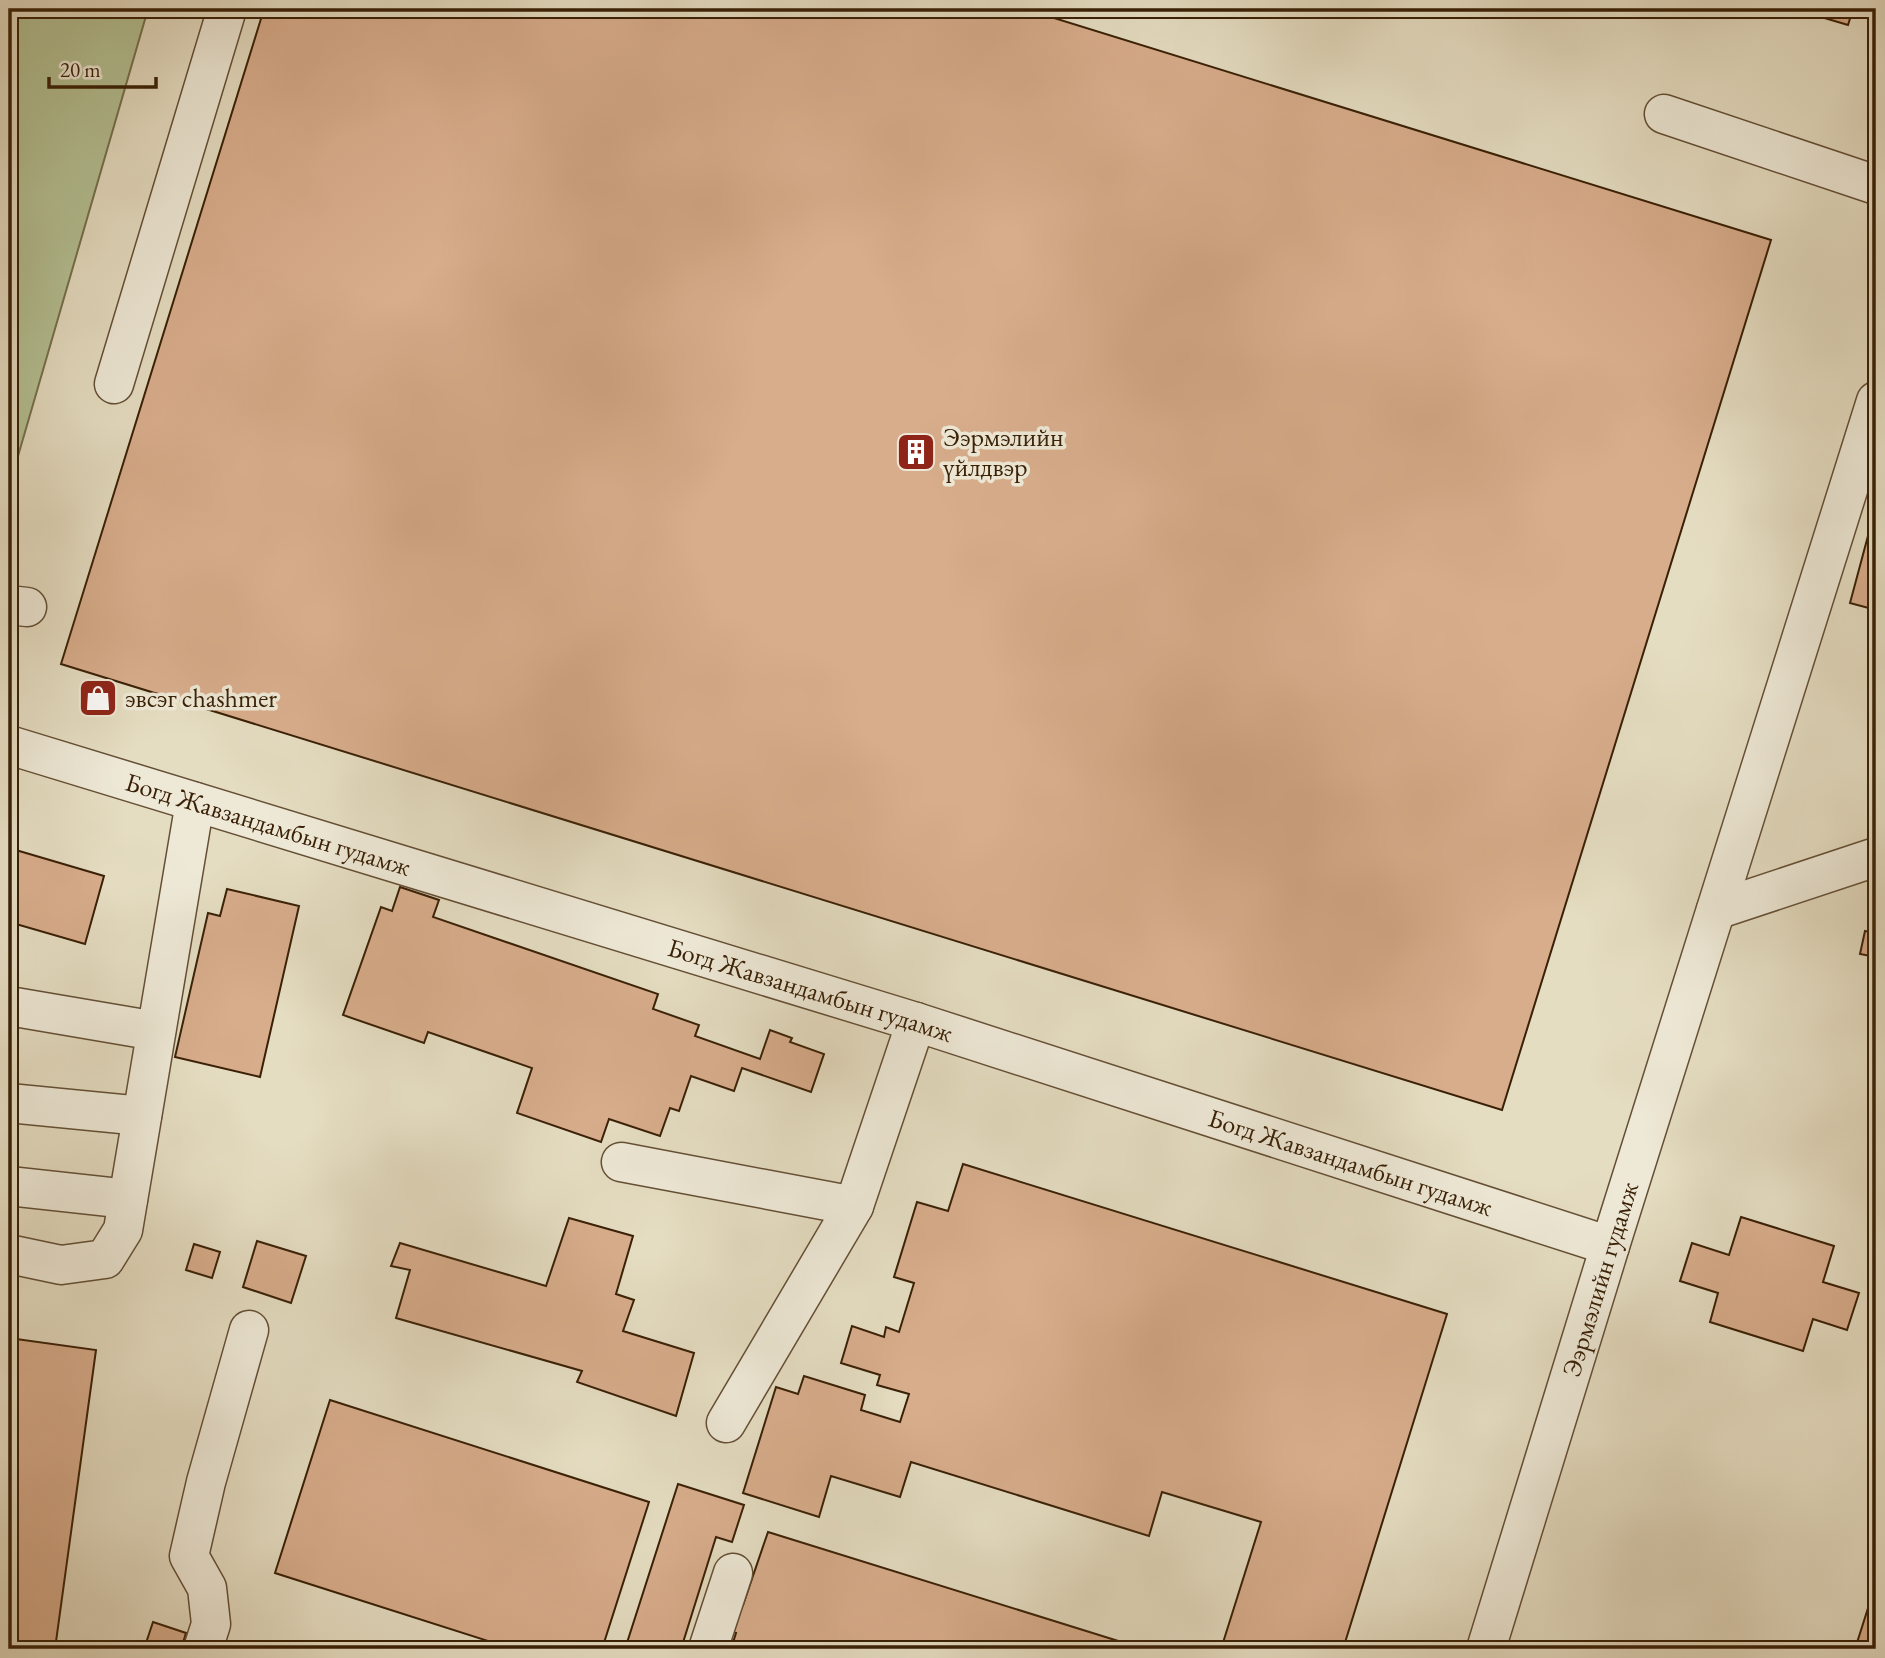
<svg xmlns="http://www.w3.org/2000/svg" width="1885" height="1658" font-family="'EB Garamond',serif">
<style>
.green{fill:#b4c194;stroke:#76704d;stroke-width:2}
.building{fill:#d8ad8c;stroke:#392006;stroke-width:2}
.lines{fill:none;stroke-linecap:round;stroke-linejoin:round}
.minor-casing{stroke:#644f35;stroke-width:41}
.minor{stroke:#eee9d7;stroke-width:38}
.labels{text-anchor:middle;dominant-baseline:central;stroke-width:7;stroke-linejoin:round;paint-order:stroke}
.poi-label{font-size:26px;fill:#392006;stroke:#eee9d7;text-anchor:start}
.street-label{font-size:26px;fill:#392006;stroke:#eee9d7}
</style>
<rect width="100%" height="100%" fill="#e5ddc2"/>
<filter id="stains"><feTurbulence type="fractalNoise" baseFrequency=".00286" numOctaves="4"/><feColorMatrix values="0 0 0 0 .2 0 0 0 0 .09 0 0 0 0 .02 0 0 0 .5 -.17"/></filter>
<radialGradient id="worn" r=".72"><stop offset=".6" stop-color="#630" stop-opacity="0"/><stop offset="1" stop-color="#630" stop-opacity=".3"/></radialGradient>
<polygon class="green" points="9,9 148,9 9,487"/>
<g class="building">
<polygon points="264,9 1025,9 1771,240 1502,1110 61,664"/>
<polygon points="1794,9 1853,9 1848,25"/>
<polygon points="1876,506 1876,610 1850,603"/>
<polygon points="9,848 104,876 85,944 9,922"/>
<polygon points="400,887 439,900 433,917 658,994 653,1009 699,1025 695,1036 760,1059 770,1030 792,1038 790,1042 824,1054 811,1092 742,1068 734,1091 691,1076 679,1111 670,1108 660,1136 609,1119 601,1142 517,1113 532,1068 428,1032 424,1043 343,1015 381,907 392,911"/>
<polygon points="227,889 299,906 260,1077 175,1057 208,913 220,916"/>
<polygon points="1865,931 1876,933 1876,957 1860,954"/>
<polygon points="963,1164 1447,1314 1343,1649 1221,1649 1261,1522 1162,1492 1149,1536 911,1462 900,1497 831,1476 819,1517 743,1493 776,1387 798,1394 804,1376 865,1395 861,1410 900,1422 909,1394 877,1385 880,1375 841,1363 852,1326 884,1337 886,1327 899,1332 914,1283 894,1277 917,1202 948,1211"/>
<polygon points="1741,1217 1834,1246 1823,1282 1859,1293 1847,1330 1813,1319 1803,1351 1710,1322 1718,1293 1680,1281 1692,1243 1729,1255"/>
<polygon points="569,1218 633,1236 616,1294 634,1300 623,1331 694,1353 676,1416 577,1382 582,1371 396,1318 410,1270 391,1266 400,1243 546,1286"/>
<polygon points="257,1241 306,1256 291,1303 243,1287"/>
<polygon points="194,1244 220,1252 212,1278 186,1270"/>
<polygon points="9,1338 96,1350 55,1649 9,1649"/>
<polygon points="330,1400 649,1502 602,1649 513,1649 275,1573"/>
<polygon points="678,1484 744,1505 732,1542 716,1537 681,1649 625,1649"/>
<polygon points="768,1532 1144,1649 731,1649 736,1633 721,1630 731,1598 743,1605"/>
<polygon points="1876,1583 1876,1649 1855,1649"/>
<polygon points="153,1622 186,1633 181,1649 144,1649"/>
</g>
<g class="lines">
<g class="minor-casing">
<g id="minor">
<polyline points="1664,114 1876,185"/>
<polyline points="114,384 227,9"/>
<polyline points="9,605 27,607"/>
<path id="s1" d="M9,745L916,1022L1610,1246"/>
<polyline points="1716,910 1876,857"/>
<polyline points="9,1006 156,1031"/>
<polyline points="9,1103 142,1116"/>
<polyline points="621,1162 854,1206 916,1022"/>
<polyline points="9,1186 128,1199"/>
<polyline points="9,1254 61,1265 105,1259 123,1230 195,802"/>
<polyline points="726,1423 854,1206"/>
<polyline points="203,1649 211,1624 207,1588 189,1556 206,1482 249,1330"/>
<polyline points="708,1649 733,1573"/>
<path id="s2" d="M1486,1649L1610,1246L1876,401"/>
</g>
</g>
<use href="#minor" class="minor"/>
</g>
<defs>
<g id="building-square" transform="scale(2.0125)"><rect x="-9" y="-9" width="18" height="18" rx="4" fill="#8f2418" stroke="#eee9d7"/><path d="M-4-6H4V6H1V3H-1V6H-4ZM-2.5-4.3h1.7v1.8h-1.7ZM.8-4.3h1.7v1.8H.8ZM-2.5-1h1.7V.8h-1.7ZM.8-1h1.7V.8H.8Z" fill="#fff"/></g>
<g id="shop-square" transform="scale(2.0125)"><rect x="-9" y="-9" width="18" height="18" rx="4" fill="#8f2418" stroke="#eee9d7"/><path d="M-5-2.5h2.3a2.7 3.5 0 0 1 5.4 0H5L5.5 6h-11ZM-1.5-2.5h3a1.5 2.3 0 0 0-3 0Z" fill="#fff"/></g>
</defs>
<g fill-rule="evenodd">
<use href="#building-square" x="916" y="452"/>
<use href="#shop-square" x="98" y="698"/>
</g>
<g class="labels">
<g class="poi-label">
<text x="943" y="437">Ээрмэлийн<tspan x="943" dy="30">үйлдвэр</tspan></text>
<text x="125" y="698">эвсэг chashmer</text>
</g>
<g class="street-label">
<text stroke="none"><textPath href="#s1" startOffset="271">Богд Жавзандамбын гудамж</textPath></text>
<text stroke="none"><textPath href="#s1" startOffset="838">Богд Жавзандамбын гудамж</textPath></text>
<text stroke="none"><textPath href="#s1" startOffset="1405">Богд Жавзандамбын гудамж</textPath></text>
<text stroke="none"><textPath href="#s2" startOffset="387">Ээрмэлийн гудамж</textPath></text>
</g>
</g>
<rect width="1885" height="1658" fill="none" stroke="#e5ddc2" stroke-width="35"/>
<rect x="10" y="10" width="1864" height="1637" fill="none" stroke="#392006" stroke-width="3.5"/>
<rect x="18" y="18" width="1850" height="1623" fill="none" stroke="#392006" stroke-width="2"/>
<path d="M49 77v10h107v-10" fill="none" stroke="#392006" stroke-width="3.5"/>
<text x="60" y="77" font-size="21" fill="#392006" stroke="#eee9d7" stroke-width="5" paint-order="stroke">20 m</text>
<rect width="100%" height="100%" filter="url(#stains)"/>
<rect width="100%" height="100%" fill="url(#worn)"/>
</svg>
